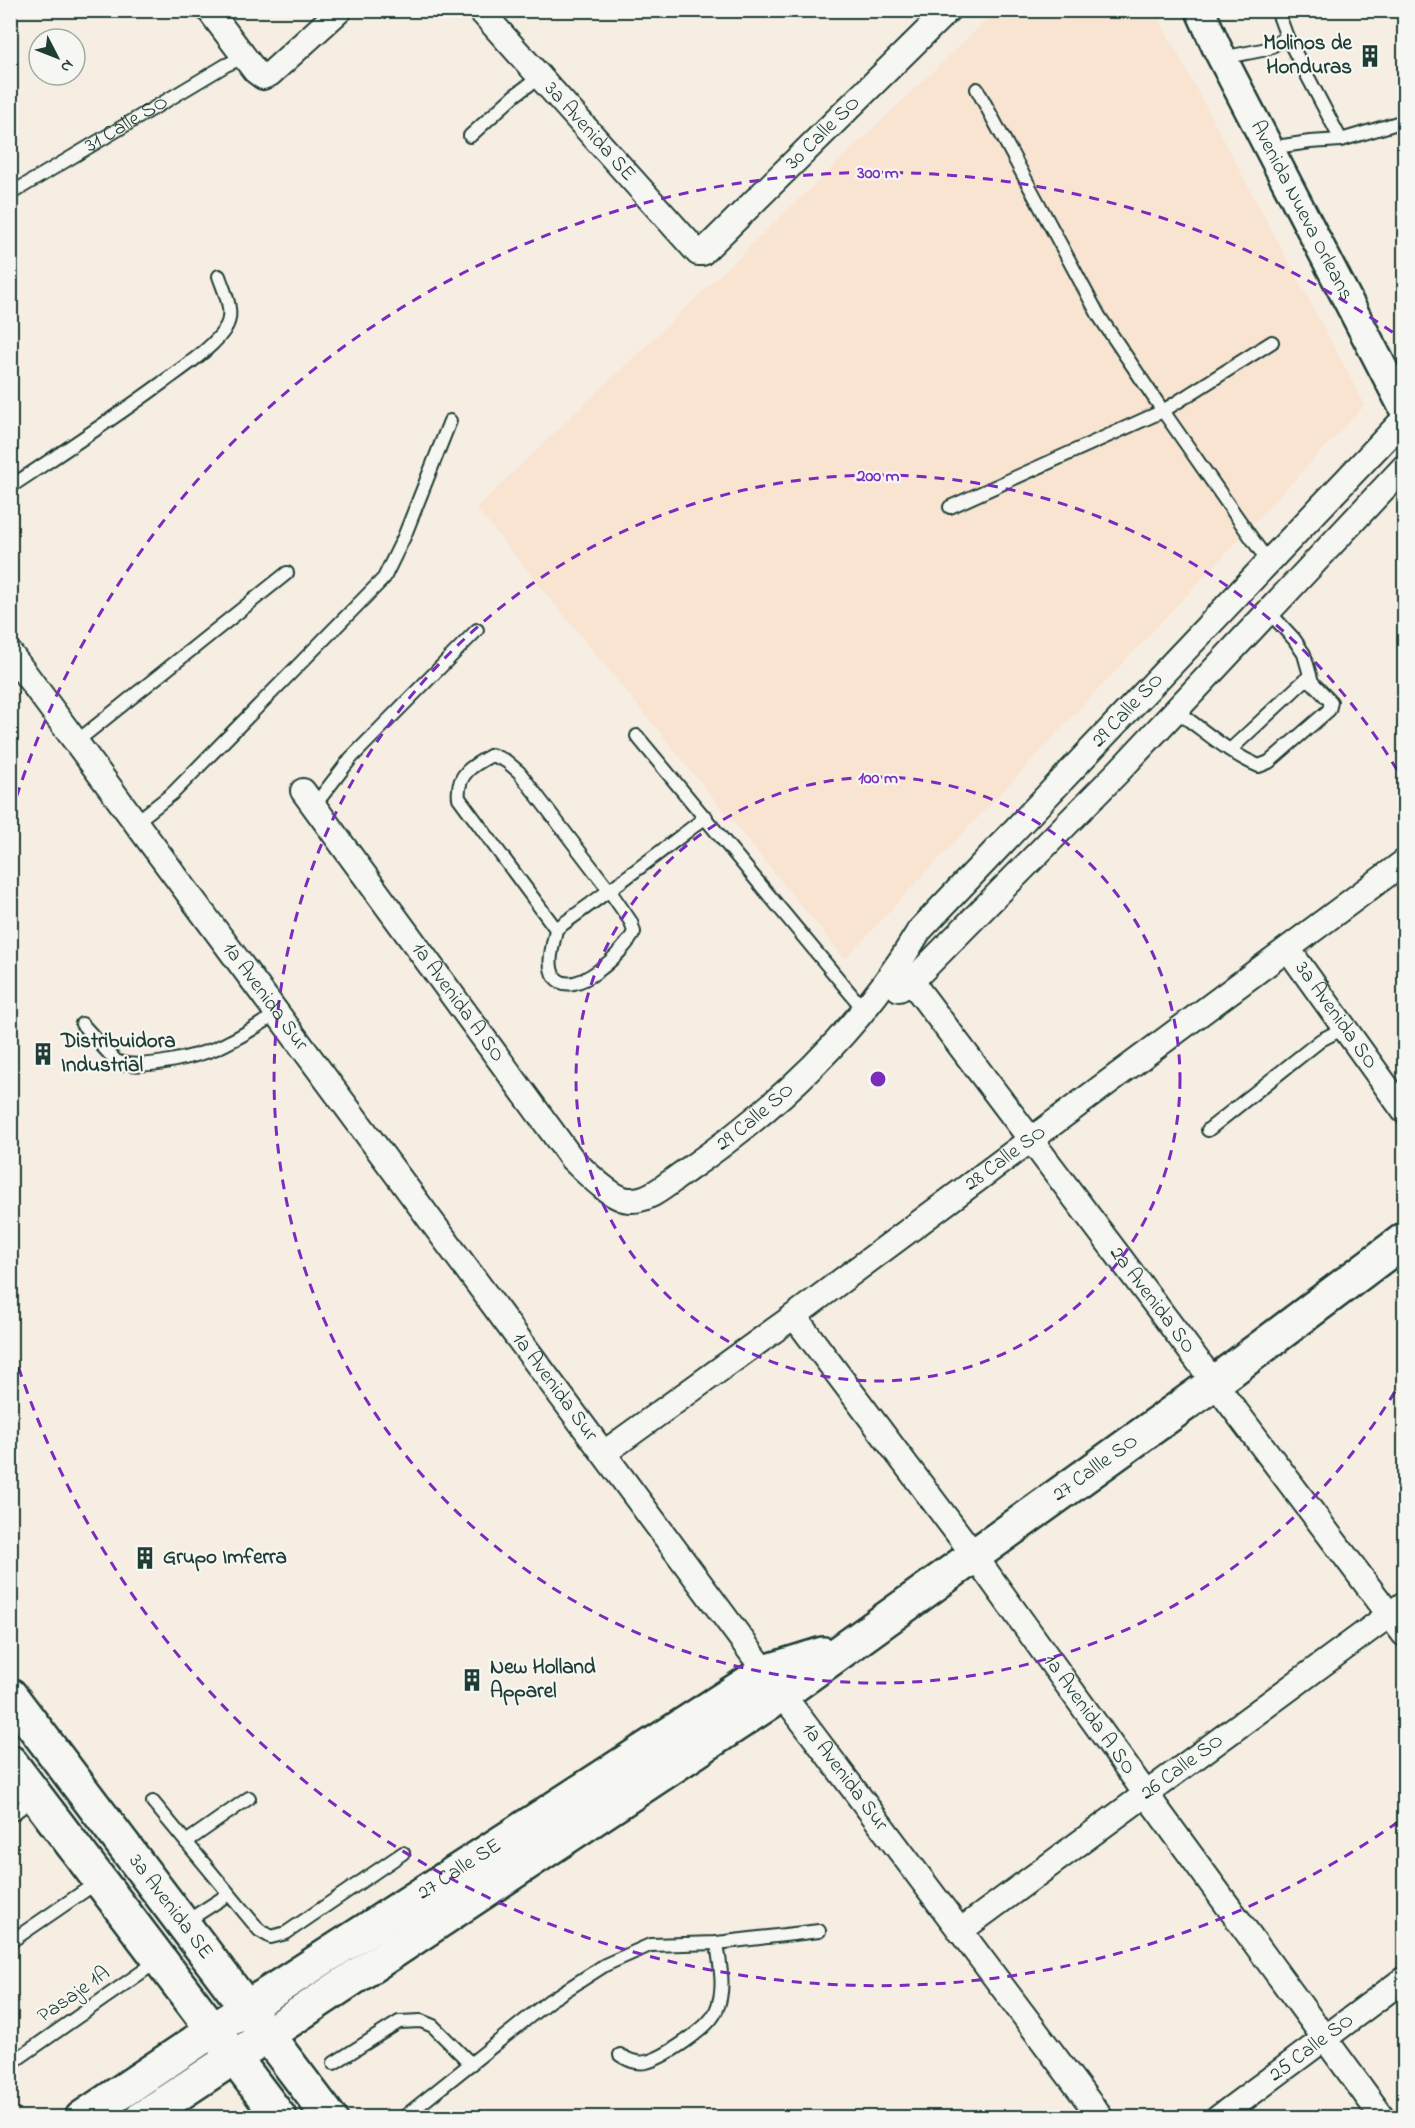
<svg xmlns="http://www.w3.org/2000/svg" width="1415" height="2128" font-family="'Indie Flower',sans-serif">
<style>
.built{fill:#f8e4d1}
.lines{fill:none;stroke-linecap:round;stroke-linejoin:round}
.service-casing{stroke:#1f3d34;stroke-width:16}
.minor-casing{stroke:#1f3d34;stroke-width:28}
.tertiary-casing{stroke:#1f3d34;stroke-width:33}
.secondary-casing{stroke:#1f3d34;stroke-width:38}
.service{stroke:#f6f6f2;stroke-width:12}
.minor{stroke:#f6f6f2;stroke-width:24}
.tertiary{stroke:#f6f6f2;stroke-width:28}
.secondary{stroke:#f6f6f2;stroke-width:33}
.ring{fill:none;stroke:#7b2cbf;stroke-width:3;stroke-dasharray:10 8}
.labels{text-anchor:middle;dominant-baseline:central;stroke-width:4.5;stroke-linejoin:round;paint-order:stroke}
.poi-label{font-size:21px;font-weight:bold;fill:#1f3d34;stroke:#f6f6f2;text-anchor:start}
.street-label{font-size:21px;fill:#1f3d34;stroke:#f6f6f2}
.centre{fill:#7b2cbf;stroke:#f6f6f2;stroke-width:3}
.ring-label{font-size:18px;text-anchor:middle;font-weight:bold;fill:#7b2cbf;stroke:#f6f6f2;stroke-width:4.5;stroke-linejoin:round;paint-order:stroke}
</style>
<rect width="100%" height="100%" fill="#f7eee3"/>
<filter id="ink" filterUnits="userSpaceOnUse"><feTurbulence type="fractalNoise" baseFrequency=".0167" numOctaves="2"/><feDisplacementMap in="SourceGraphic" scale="12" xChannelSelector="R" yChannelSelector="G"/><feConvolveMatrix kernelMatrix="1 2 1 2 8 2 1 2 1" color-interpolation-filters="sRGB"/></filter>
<g filter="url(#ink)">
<polygon class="built" points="996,11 1155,11 1365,405 845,959 476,508"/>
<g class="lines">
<g class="service-casing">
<g id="service">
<polyline points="1287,37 1341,140"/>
<polyline points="1222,58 1267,49 1287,37 1277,10"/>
<polyline points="470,136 515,95 540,77"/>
<polyline points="1269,148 1310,142 1341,140 1404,121"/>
<path id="s1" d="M10,194L226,65L244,57"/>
<path d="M10,487C61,453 113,419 162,383C181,369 218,345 227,325C234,310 224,291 219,276"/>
<polyline points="950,507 1163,411 1099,316 977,89"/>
<polyline points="1269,563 1163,411 1272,342"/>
<polyline points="1269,612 1294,639 1304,654 1312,682"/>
<path d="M1176,711C1203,729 1228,753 1259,766L1269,762L1329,710L1331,702L1312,682L1305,680L1230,750"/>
<polyline points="637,736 865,1011"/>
<polyline points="76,742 287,573"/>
<polyline points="314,806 351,758 477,630"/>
<polyline points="136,822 173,793 384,578 404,537 450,421"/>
<path d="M556,929L459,798C456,774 473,765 492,755L506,761L519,772L609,890L631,922L634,932C626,950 573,1003 554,976C546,964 554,942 556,929C607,893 656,855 706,817"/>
<path d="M82,1024L116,1061C140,1072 206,1055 229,1042C246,1034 262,1023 278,1013"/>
<polyline points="1208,1130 1321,1040 1344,1028"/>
<polyline points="153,1802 259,1930 271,1937 286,1933 403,1853"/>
<polyline points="10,1816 36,1797"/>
<polyline points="186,1842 249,1798"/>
<polyline points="184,1923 229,1894"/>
<polyline points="10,1942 99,1881"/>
<path d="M620,2055C628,2060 636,2064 646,2062C664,2058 709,2028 716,2011C726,1989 720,1966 717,1943"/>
<polyline points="334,2063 399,2022 421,2021 433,2026 471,2064"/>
<polyline points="10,2064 159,1960"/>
<polyline points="403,2118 549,2001 605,1965 650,1945 717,1943 819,1931"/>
</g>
</g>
<g class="minor-casing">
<g id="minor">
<polyline points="209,10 255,71 263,77 270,74 340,10"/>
<path id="s2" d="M480,10L698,253H702L948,10"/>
<path id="s3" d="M10,653L782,1694L1101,2118"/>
<path id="s4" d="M303,791L572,1159C585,1171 612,1200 630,1200C651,1201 669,1182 686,1171C778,1107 862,1028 919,931L1404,419"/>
<path id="s5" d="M1288,949L1404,1111"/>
<path id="s6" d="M899,965L1404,1634"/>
<polyline points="899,989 912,981 1118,772 1404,467"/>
<path id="s7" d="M794,1316L974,1555L1146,1794L1383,2118"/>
<path id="s8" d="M604,1453L794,1316L1404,862"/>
<path id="s9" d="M960,1931L1404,1604"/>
<path id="s10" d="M1218,2118L1404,1979"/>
</g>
</g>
<g class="tertiary-casing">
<g id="tertiary">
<path id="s11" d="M1200,10L1217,48L1404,409"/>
</g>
</g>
<g class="secondary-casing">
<g id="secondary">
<path id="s12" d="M10,1695L330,2118"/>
<polyline points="10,1762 280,2118"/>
<path id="s13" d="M82,2118L246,2008L765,1672L823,1654"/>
<path id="s14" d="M142,2118L782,1694L1214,1383L1404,1240"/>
</g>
</g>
<use href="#service" class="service"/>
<use href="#minor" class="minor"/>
<use href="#tertiary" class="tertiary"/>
<use href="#secondary" class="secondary"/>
</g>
</g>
<g class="ring">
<circle cx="878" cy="1079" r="302"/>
<path d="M1404 1376A604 604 0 1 1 1404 782"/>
<path d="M1398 1822A907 907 0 0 1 11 1344M11 814A907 907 0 0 1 1398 336"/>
</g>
<defs>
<g id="building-bare" transform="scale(1.8)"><path d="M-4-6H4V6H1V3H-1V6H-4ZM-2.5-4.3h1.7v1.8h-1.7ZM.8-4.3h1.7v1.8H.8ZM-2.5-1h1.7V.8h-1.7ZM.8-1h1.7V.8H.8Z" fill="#1f3d34" stroke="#f6f6f2" stroke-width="2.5" paint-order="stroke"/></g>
</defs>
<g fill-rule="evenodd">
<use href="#building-bare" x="1370" y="56"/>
<use href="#building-bare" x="43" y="1054"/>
<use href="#building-bare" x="145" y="1558"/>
<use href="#building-bare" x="472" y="1680"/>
</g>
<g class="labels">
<g class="poi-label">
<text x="1352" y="44" text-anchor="end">Molinos de<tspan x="1352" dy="24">Honduras</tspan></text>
<text x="61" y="1042">Distribuidora<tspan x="61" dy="24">Industrial</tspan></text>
<text x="163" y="1558">Grupo Imferra</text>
<text x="490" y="1668">New Holland<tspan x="490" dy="24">Apparel</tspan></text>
</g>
<g class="street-label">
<text stroke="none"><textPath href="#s1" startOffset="136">31 Calle SO</textPath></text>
<text stroke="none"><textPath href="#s2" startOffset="164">3a Avenida SE</textPath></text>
<text stroke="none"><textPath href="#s2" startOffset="501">30 Calle SO</textPath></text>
<text stroke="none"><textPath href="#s11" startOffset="225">Avenida Nueva Orleans</textPath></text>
<text stroke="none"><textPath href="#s4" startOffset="1233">29 Calle SO</textPath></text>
<text stroke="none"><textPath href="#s3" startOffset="428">1a Avenida Sur</textPath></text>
<text stroke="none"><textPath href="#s4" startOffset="262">1a Avenida A SO</textPath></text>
<text stroke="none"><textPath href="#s5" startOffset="82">3a Avenida SO</textPath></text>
<text stroke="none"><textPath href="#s4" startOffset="680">29 Calle SO</textPath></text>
<text stroke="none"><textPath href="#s8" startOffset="498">28 Calle SO</textPath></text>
<text stroke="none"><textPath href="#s6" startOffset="420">2a Avenida SO</textPath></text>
<text stroke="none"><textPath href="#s3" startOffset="914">1a Avenida Sur</textPath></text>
<text stroke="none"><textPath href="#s14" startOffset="1154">27 Callle SO</textPath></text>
<text stroke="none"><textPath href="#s7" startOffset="496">1a Avenida A SO</textPath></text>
<text stroke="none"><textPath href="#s9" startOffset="276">26 Calle SO</textPath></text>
<text stroke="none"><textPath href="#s3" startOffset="1400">1a Avenida Sur</textPath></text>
<text stroke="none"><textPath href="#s13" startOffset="452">27 Calle SE</textPath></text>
<text stroke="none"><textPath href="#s12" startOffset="266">3a Avenida SE</textPath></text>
<text transform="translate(74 1995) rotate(-35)">Pasaje 1A</text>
<text stroke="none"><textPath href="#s10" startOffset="117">25 Calle SO</textPath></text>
</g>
</g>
<circle cx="878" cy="1079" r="9" class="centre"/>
<g class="ring-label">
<text x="878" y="178">300 m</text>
<text x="878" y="481">200 m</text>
<text x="878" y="783">100 m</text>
</g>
<rect width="1415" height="2128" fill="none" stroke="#f6f6f2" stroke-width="36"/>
<rect x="18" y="18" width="1379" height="2092" fill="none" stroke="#1f3d34" stroke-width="2" filter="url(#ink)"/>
<g transform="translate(57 57) rotate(132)"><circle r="28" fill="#f6f6f2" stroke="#a0aca6" stroke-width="1.5"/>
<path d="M0-4.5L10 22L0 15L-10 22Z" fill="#1f3d34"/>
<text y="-9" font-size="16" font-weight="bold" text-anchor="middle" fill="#1f3d34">N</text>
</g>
</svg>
